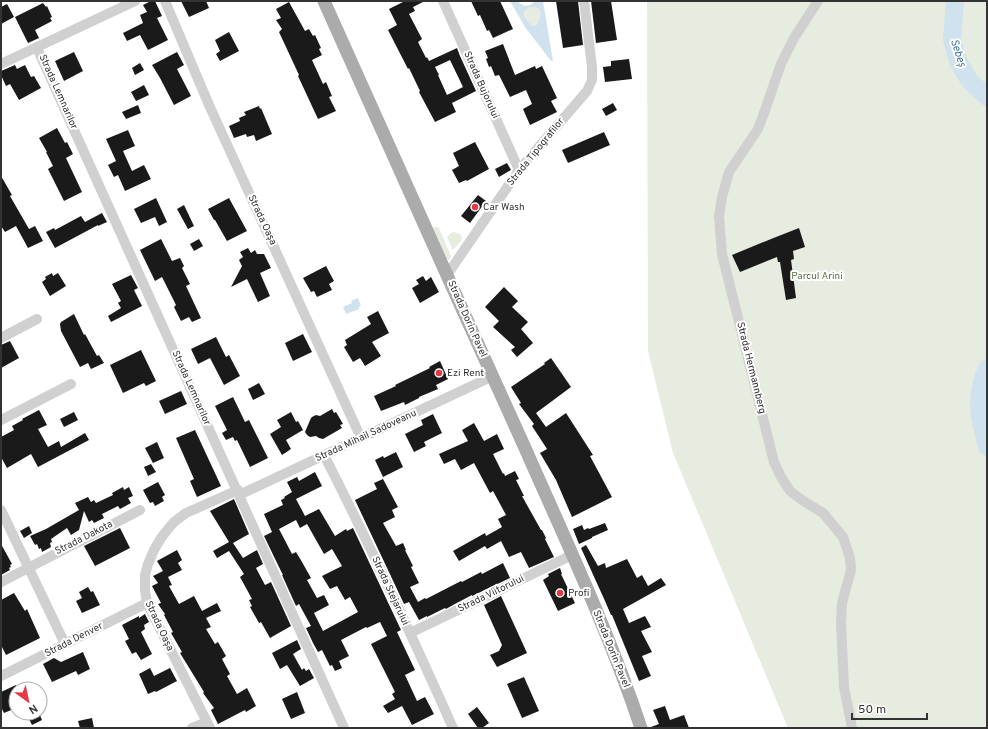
<svg xmlns="http://www.w3.org/2000/svg" width="988" height="729" font-family="Overpass,sans-serif">
<style>
.green{fill:#e6ecdf}
.water{fill:#cfe2ee;fill-rule:evenodd}
.lines{fill:none;stroke-linecap:round;stroke-linejoin:round}
.river{stroke:#cfe2ee;stroke-width:18}
.building{fill:#1a1a1a;fill-rule:evenodd}
.minor{stroke:#d0d0d0;stroke-width:10}
.major{stroke:#ababab;stroke-width:13}
.poi-dot{fill:#e63946;stroke:#fff;stroke-width:1.5}
.labels{text-anchor:middle;dominant-baseline:central;stroke-width:4;stroke-linejoin:round;paint-order:stroke}
.street-label{font-size:10px;fill:#333;stroke:#fff}
.poi-label{font-size:10px;fill:#333;stroke:#fff;text-anchor:start}
.park-label{font-size:10px;fill:#56703f;stroke:#fff}
.water-label{font-size:11px;font-style:italic;fill:#3f7597;stroke:#fff}
</style>
<rect width="100%" height="100%" fill="#fff"/>
<g class="green">
<polygon points="647,1 987,1 987,728 788,728 673,453 648,351"/>
<path d="M530,7C544,6 541,16 537,25L532,26L524,17C524,11 525,10 530,7Z"/>
<polygon points="434,227 438,227 439,228 451,256 450,259 449,260 446,258 433,229"/>
<polygon points="454,232 460,234 462,238 461,241 453,250 447,237 451,233"/>
</g>
<g class="water">
<path d="M510,1H518L519,3L525,6L530,5L536,1H543L553,61H551L525,27ZM530,7C544,6 541,16 537,25L532,26L524,17C524,11 525,10 530,7Z"/>
<polygon points="358,298 361,306 359,307 359,309 346,314 343,307 352,303 351,301"/>
</g>
<g class="lines">
<g class="river">
<polyline points="955,1 952,39 958,61 969,80 987,97"/>
<path d="M987,368C974,398 979,417 987,447"/>
</g>
</g>
<g class="building">
<polygon points="151,1 155,1 162,16 157,18 168,40 148,50 140,35 127,41 123,33 143,23 140,15 147,12 143,5"/>
<polygon points="181,1 206,1 209,8 189,17"/>
<path d="M405,1H425L413,7L415,11L409,14L422,39L418,42L426,58L427,57L429,61L457,48L460,56L476,91L452,103L456,112L435,122L419,92L420,91L409,68L408,69L388,30L397,25L389,9ZM450,60L463,87L447,95L438,75H439L435,67Z"/>
<polygon points="471,1 500,1 513,29 493,38 489,30 487,31 480,15 478,16"/>
<polygon points="556,1 578,1 583,45 563,48"/>
<polygon points="591,1 611,1 617,40 596,43"/>
<polygon points="289,2 305,31 309,29 313,36 315,35 321,48 319,49 322,55 312,60 323,84 326,82 332,96 329,97 336,111 318,119 298,76 299,75 279,32 282,29 276,20 281,18 276,9"/>
<polygon points="43,3 46,7 47,6 52,17 50,18 52,21 35,30 39,38 28,43 15,17"/>
<polygon points="7,4 14,17 1,24 1,7"/>
<polygon points="229,32 239,51 220,61 216,54 220,51 215,40"/>
<polygon points="503,44 515,75 535,66 536,69 542,66 557,98 551,101 557,112 530,125 523,109 532,104 526,90 510,97 499,75 495,76 491,66 489,67 486,59 488,58 485,51"/>
<polygon points="74,52 83,71 64,81 55,61"/>
<polygon points="177,52 184,65 177,69 191,96 174,105 160,78 152,65"/>
<polygon points="629,59 632,79 605,82 603,67 611,66 611,61"/>
<polygon points="140,63 144,70 135,75 132,68"/>
<polygon points="15,65 17,69 25,65 31,77 34,76 41,88 19,100 10,84 6,86 1,75 1,71"/>
<polygon points="144,85 149,95 136,101 131,92"/>
<polygon points="613,103 617,110 606,116 602,109"/>
<polygon points="138,105 141,113 126,119 122,112"/>
<polygon points="259,106 260,109 261,108 272,134 256,141 254,135 247,137 246,134 234,138 229,126 240,121 239,118 246,115 244,112"/>
<polygon points="57,128 65,143 67,142 73,154 66,158 82,192 64,201 48,169 53,166 46,152 47,152 39,138"/>
<polygon points="128,130 135,146 123,151 132,171 144,165 151,179 125,191 118,175 114,177 108,165 116,161 106,139"/>
<polygon points="604,132 610,145 568,163 562,150"/>
<polygon points="475,142 489,169 467,181 466,180 459,183 452,170 459,166 453,153"/>
<polygon points="507,163 511,170 499,177 495,169"/>
<polygon points="1,176 12,195 10,196 29,229 35,226 43,241 28,248 16,226 5,232 1,226"/>
<polygon points="478,195 486,201 470,223 461,216"/>
<polygon points="156,198 167,222 159,226 155,217 141,223 134,209"/>
<polygon points="229,198 247,231 227,241 215,220 214,220 208,209"/>
<polygon points="184,205 194,226 188,229 177,209"/>
<polygon points="102,213 107,222 98,226 98,225 55,248 46,232 54,228 55,230 81,216 85,222"/>
<polygon points="799,228 805,247 793,251 794,259 791,260 796,298 786,300 780,262 778,262 777,257 740,272 732,255 771,239"/>
<polygon points="161,239 172,261 180,258 184,266 182,268 190,284 186,286 201,318 192,322 189,317 181,321 174,307 176,305 162,277 155,281 140,250"/>
<polygon points="199,239 203,246 194,251 190,244"/>
<polygon points="248,248 251,253 255,250 257,254 264,254 271,268 260,273 270,296 258,302 247,279 231,287 242,266 239,260 243,257 240,252"/>
<polygon points="326,266 334,281 329,284 332,290 317,297 314,291 311,292 303,278"/>
<polygon points="52,273 53,276 58,273 66,286 50,296 42,282 46,279 45,277"/>
<polygon points="131,275 138,288 134,290 142,306 111,322 108,316 121,308 118,303 121,301 112,284"/>
<polygon points="423,276 426,281 431,277 439,292 420,303 412,288 419,284 416,280"/>
<polygon points="504,287 518,301 512,307 528,322 521,329 533,343 517,357 511,350 515,347 493,327 499,321 485,307"/>
<polygon points="378,311 389,333 372,342 381,356 365,366 360,358 353,362 344,347 347,345 345,340 371,324 367,317"/>
<polygon points="74,314 84,335 85,334 97,356 99,355 104,363 91,369 88,363 80,367 61,331 60,324 61,322"/>
<polygon points="303,334 312,352 293,361 285,343"/>
<polygon points="216,337 226,357 229,355 240,376 224,385 210,358 198,364 191,349"/>
<polygon points="10,341 19,358 1,368 1,345"/>
<polygon points="141,350 156,381 146,386 144,383 123,393 110,365"/>
<polygon points="551,358 571,387 536,413 546,427 566,413 593,455 590,456 612,497 572,517 556,480 540,453 547,449 532,426 534,424 519,404 521,403 511,387 545,364 544,363"/>
<polygon points="440,361 448,379 436,385 438,389 419,397 419,398 405,405 404,402 381,411 374,396 396,386 395,385 430,368 429,367"/>
<polygon points="259,383 265,394 253,400 248,389"/>
<polygon points="181,391 187,404 165,414 159,401"/>
<polygon points="233,397 245,422 249,420 268,458 250,467 237,440 235,441 233,437 226,440 222,433 227,430 215,406"/>
<polygon points="332,409 334,413 336,412 343,424 340,425 342,428 323,439 319,438 316,436 310,437 307,435 305,432 311,418 312,417 316,415 320,416"/>
<polygon points="39,410 47,425 38,429 48,447 59,441 61,447 85,433 89,440 38,467 31,454 7,468 1,457 1,437 14,430 12,426 23,420 22,419"/>
<polygon points="74,412 78,420 64,427 60,419"/>
<polygon points="291,412 296,422 298,421 303,430 286,440 291,449 282,455 270,434 281,427 277,420"/>
<polygon points="433,414 442,433 424,442 426,446 414,452 405,434 423,425 421,420"/>
<polygon points="474,423 484,441 497,434 504,449 493,454 503,474 504,473 505,476 515,471 519,479 516,480 524,496 522,496 541,530 542,530 546,538 545,539 554,557 529,568 521,552 509,557 501,541 487,549 485,546 459,561 453,551 485,533 486,536 502,527 498,519 506,515 493,491 490,493 474,463 461,470 455,459 444,464 439,454 468,441 462,430"/>
<polygon points="195,430 221,486 197,497 190,481 194,479 176,438"/>
<polygon points="157,442 164,458 153,463 145,448"/>
<polygon points="396,452 403,467 383,477 375,460 383,456 384,458"/>
<polygon points="151,464 156,472 148,476 144,467"/>
<path d="M315,472L322,486L296,499L305,516L319,509L335,536L346,529L347,531L353,528L401,630L397,632L415,670L405,675L417,701L425,697L434,714L412,725L402,706L388,713L383,706L395,699L392,694L395,692L371,644L387,636L380,622L367,628L366,627L341,640L349,656L339,661L342,668L335,671L332,665L330,666L322,650L318,652L313,643L306,628L311,626L299,604L296,606L282,575H283L278,565L264,536L272,532L264,514L283,505L281,500L285,498L284,497L292,492L287,482L297,477L299,481ZM296,520L300,528L307,524L324,554L332,549L342,566L322,576L330,589L337,586L345,600L350,597L358,612L323,631L314,613L329,605L324,595L317,598L307,580L311,578L302,562L296,552L292,554L279,529Z"/>
<polygon points="383,479 398,507 392,510 395,517 383,523 396,546 403,543 406,550 405,550 413,566 411,567 419,583 410,587 418,602 425,598 426,599 461,581 462,582 481,572 482,574 503,563 510,578 472,596 472,595 453,605 446,609 445,608 427,617 427,616 419,620 409,602 404,604 355,500 377,489 374,483"/>
<polygon points="158,482 165,495 162,497 164,501 155,506 153,502 150,503 143,490"/>
<polygon points="123,487 124,490 129,487 133,496 128,498 131,503 120,509 118,506 102,514 104,518 94,523 92,520 89,522 84,511 79,530 71,535 67,528 51,539 52,542 50,543 51,547 42,552 41,548 39,549 37,544 35,545 30,536 46,529 79,510 75,503 88,497 91,502 94,500 96,503 113,495 112,493"/>
<polygon points="234,499 249,534 233,543 243,558 257,550 263,564 256,568 265,585 271,582 291,626 270,638 261,622 259,623 250,607 252,606 249,600 252,599 240,577 244,574 229,551 217,558 213,551 229,542 210,511"/>
<polygon points="605,523 608,530 592,537 592,538 579,544 573,529 582,525 584,530 588,528 589,529"/>
<polygon points="29,526 32,533 24,538 20,531"/>
<polygon points="120,528 130,548 95,566 84,546"/>
<polygon points="1,544 12,564 10,565 11,567 9,568 10,570 1,575"/>
<polygon points="586,545 598,566 605,563 606,568 627,559 637,578 642,575 648,586 661,578 666,585 623,609 629,623 645,616 651,627 641,631 652,652 642,656 651,676 639,681 612,615 611,615 605,601 581,548"/>
<polygon points="177,550 182,560 178,563 182,570 168,577 172,585 169,586 179,604 194,596 202,611 217,603 221,611 206,618 211,627 206,629 215,644 218,642 226,656 222,659 230,674 227,676 237,694 247,688 256,706 246,712 245,710 218,724 211,710 214,708 203,693 204,692 180,653 182,652 171,633 173,632 164,615 165,614 158,604 161,603 152,586 158,583 153,576 163,571 157,561"/>
<polygon points="560,568 562,574 561,574 575,603 558,611 543,580 549,576 548,574"/>
<polygon points="88,587 91,592 93,591 100,605 82,613 76,601 82,598 79,592"/>
<polygon points="14,593 25,611 27,609 40,638 6,655 1,645 1,600"/>
<polygon points="501,596 527,653 497,667 490,655 499,651 502,645 484,605"/>
<polygon points="145,614 149,622 144,625 145,629 141,632 152,654 141,660 136,652 132,654 125,641 129,639 122,625 139,616 139,618"/>
<polygon points="297,640 301,649 293,654 302,670 304,668 306,671 309,669 314,678 300,686 287,665 280,669 272,653"/>
<polygon points="83,652 90,669 78,675 76,671 52,682 43,664 54,658 61,662"/>
<polygon points="150,668 154,676 170,668 177,681 156,692 155,691 148,694 139,674"/>
<polygon points="524,677 539,711 522,718 507,684"/>
<polygon points="16,685 16,708 4,713 1,707 1,692"/>
<polygon points="297,692 305,713 291,719 282,699"/>
<polygon points="665,706 670,720 684,715 689,728 651,728 651,727 659,724 653,710"/>
<polygon points="477,707 489,723 482,728 478,728 468,714"/>
<polygon points="26,713 39,713 42,720 32,725"/>
<polygon points="92,718 94,728 80,728 78,721"/>
</g>
<g class="lines">
<g class="minor">
<polyline points="165,1 209,105 361,438"/>
<polyline points="443,1 519,170"/>
<polyline points="818,1 794,38 781,64 763,116 758,129 729,172 722,197 719,216 722,254 774,462 781,477 790,491 802,500 823,513 843,537 850,558 851,570 842,603 841,623 844,687 852,728"/>
<polyline points="37,48 344,728"/>
<polyline points="1,64 135,1"/>
<polyline points="447,275 519,170 587,91 592,80 592,67 584,1"/>
<polyline points="1,338 37,319"/>
<polyline points="1,420 71,384"/>
<path d="M324,455C370,545 412,636 453,728"/>
<polyline points="239,495 493,376"/>
<polyline points="1,510 65,644"/>
<polyline points="1,582 140,510"/>
<polyline points="410,633 572,555"/>
<polyline points="1,676 147,603"/>
<polyline points="192,728 207,722"/>
<polyline points="210,728 147,603 145,590 145,575 148,564 154,550 161,538 168,529 174,522 186,513 238,490"/>
</g>
<path class="major" d="M324,1C390,151 458,299 525,448C566,541 609,632 641,728"/>
</g>
<g class="poi-dot">
<circle cx="475" cy="207" r="4"/>
<circle cx="439" cy="373" r="4"/>
<circle cx="560" cy="593" r="4"/>
</g>
<g class="labels">
<g class="street-label">
<text transform="translate(481 85) rotate(66)">Strada Bujorului</text>
<text transform="translate(58 92) rotate(66)">Strada Lemnarilor</text>
<text transform="translate(536 152) rotate(-51)">Strada Tipografilor</text>
<text transform="translate(262 220) rotate(65)">Strada Oașa</text>
<text transform="translate(467 319) rotate(66)">Strada Dorin Pavel</text>
<text transform="translate(751 368) rotate(76)">Strada Hermannberg</text>
<text transform="translate(191 388) rotate(66)">Strada Lemnarilor</text>
<text transform="translate(366 436) rotate(-25)">Strada Mihail Sadoveanu</text>
<text transform="translate(84 538) rotate(-27)">Strada Dakota</text>
<text transform="translate(390 591) rotate(65)">Strada Stejarului</text>
<text transform="translate(491 594) rotate(-26)">Strada Viitorului</text>
<text transform="translate(159 626) rotate(65)">Strada Oașa</text>
<text transform="translate(74 640) rotate(-27)">Strada Denver</text>
<text transform="translate(611 649) rotate(68)">Strada Dorin Pavel</text>
</g>
<g class="poi-label">
<text x="483" y="207">Car Wash</text>
<text x="447" y="373">Ezi Rent</text>
<text x="568" y="593">Profi</text>
</g>
<g class="park-label">
<text x="817" y="276">Parcul Arini</text>
</g>
<g class="water-label">
<text transform="translate(958 53) rotate(72)">Sebeș</text>
</g>
</g>
<rect width="988" height="729" fill="none" stroke="#333333" stroke-width="4"/>
<g transform="translate(28 701) rotate(147)"><circle r="19" fill="#ffffff" stroke="#adadad"/>
<path d="M0-3L7 15L0 10L-7 15Z" fill="#e63946"/>
<text y="-6" font-size="11" font-weight="bold" text-anchor="middle" fill="#333333">N</text>
</g>
<path d="M852 713v6h75v-6" fill="none" stroke="#333333" stroke-width="2"/>
<text x="858" y="713" font-size="12" fill="#333333" stroke="#ffffff" stroke-width="3" paint-order="stroke">50 m</text>
</svg>
